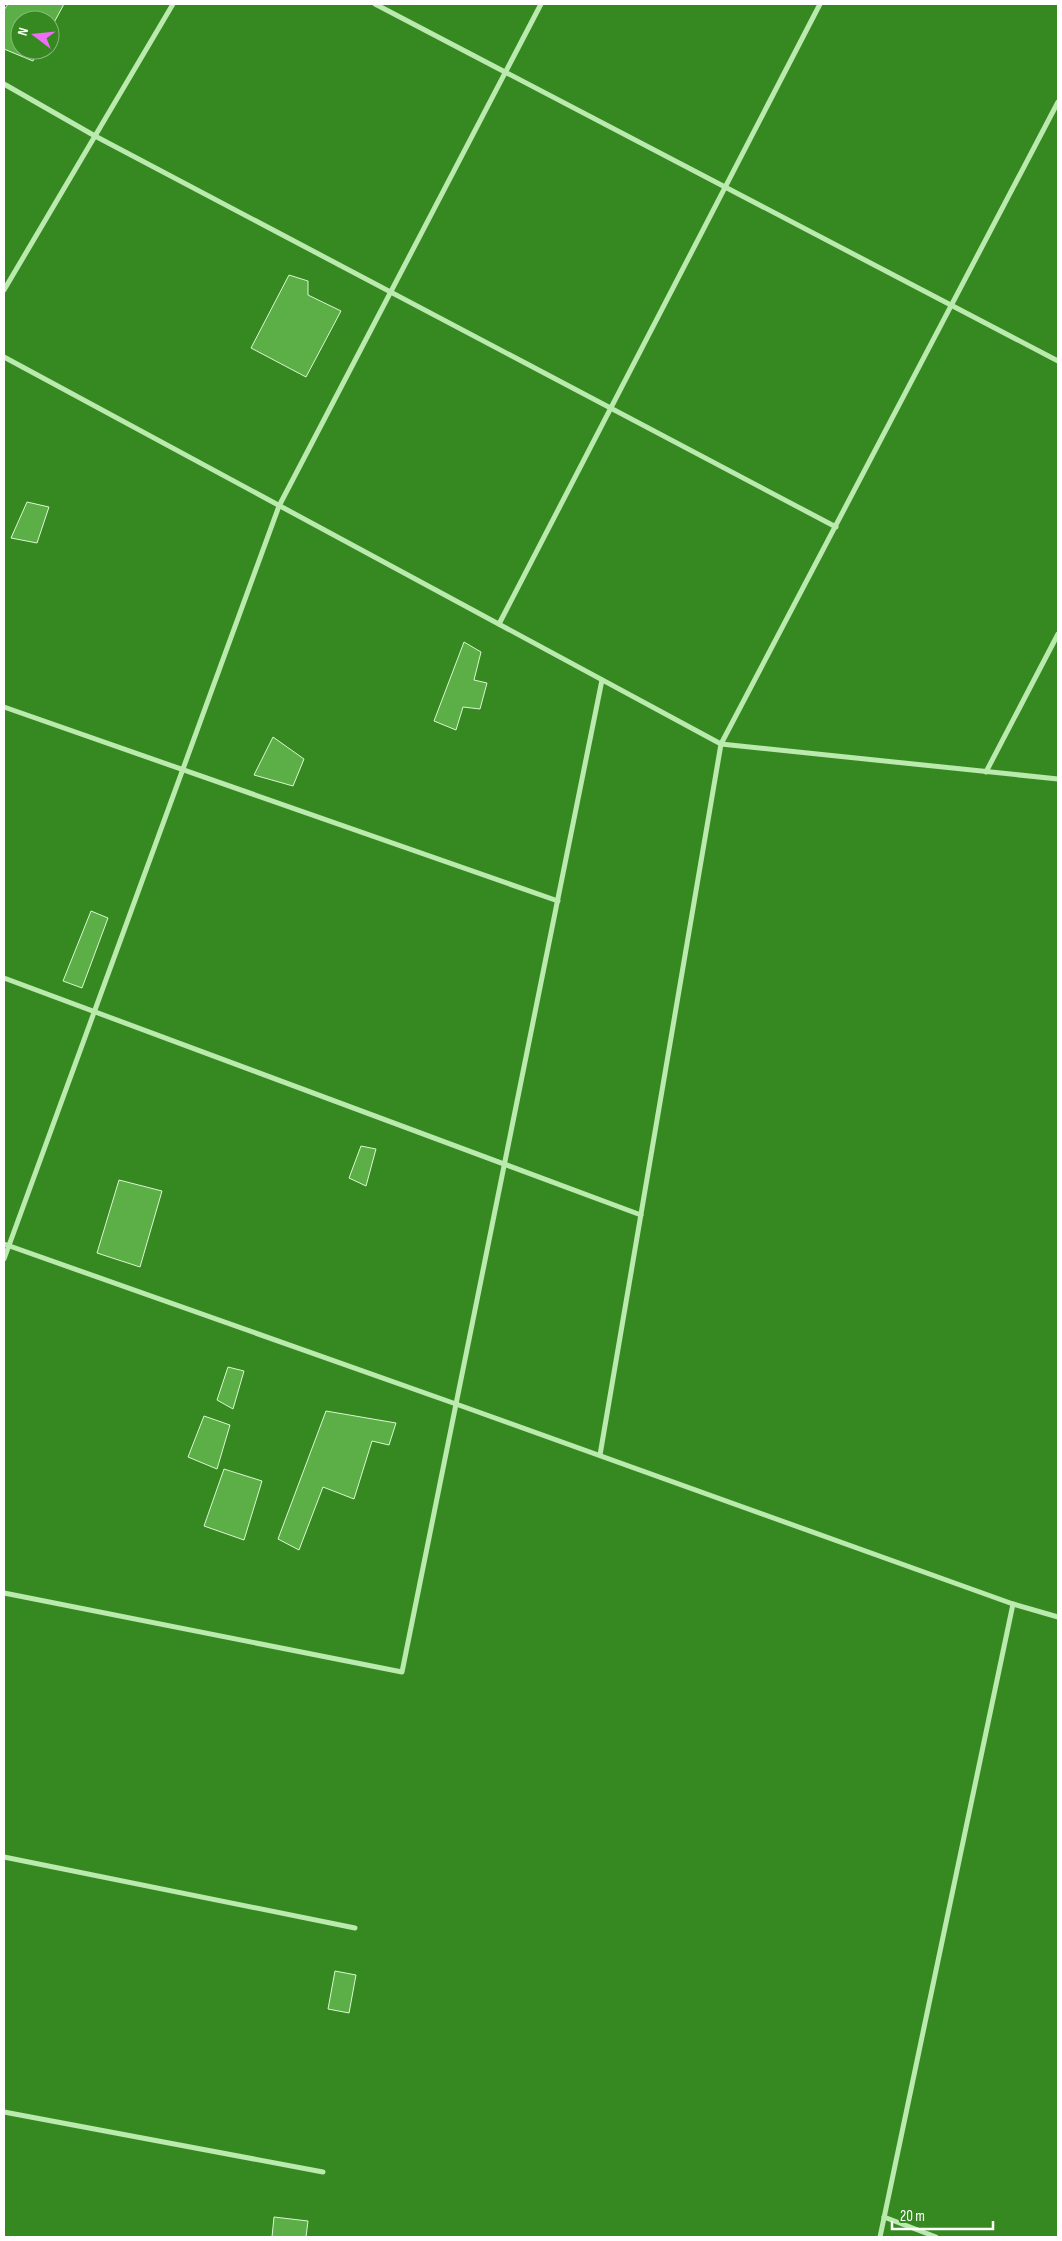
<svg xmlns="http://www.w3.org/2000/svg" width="1062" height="2241" font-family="'Sofia Sans Condensed',sans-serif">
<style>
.building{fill:#5caf46;stroke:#daf8d1}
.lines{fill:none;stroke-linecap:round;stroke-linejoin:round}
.minor{stroke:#baeaad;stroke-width:5}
</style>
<rect width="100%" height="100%" fill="#368921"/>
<g class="building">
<polygon points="8,4 64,4 50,30 50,20 20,20 20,50 39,50 33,61 4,49 4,10"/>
<polygon points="289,275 308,281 308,295 341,311 306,377 251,348"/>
<polygon points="27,502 49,507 37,543 11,538"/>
<polygon points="464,642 481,652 474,680 487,683 480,709 463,707 456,730 434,721"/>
<polygon points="273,737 304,759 293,786 254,775"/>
<polygon points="91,911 108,918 82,988 63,981"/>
<polygon points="361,1146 376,1149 366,1186 349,1178"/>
<polygon points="119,1180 162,1191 140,1267 97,1253"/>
<polygon points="228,1367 244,1371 233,1409 217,1400"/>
<polygon points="326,1411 396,1423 389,1445 372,1441 354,1499 323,1487 299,1550 278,1539"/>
<polygon points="204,1416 230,1425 217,1469 188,1457"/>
<polygon points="224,1469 262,1481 244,1540 204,1526"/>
<polygon points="335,1971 356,1975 349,2013 328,2009"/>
<polygon points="274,2217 308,2221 306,2237 272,2237"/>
</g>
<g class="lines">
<g class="minor">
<polyline points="375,4 1058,361"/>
<polyline points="4,84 95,136 836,527"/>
<polyline points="4,290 173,4"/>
<polyline points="4,357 721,744 1058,779"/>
<polyline points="499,624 820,4"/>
<polyline points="4,707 558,901"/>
<polyline points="986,772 1058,634"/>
<polyline points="4,978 641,1215"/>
<polyline points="4,1244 456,1404 1013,1604 1058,1617"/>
<polyline points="4,1259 279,506 541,4"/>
<polyline points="600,1455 721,744 1058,102"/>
<polyline points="4,1593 402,1672 602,680"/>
<polyline points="4,1857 355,1928"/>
<polyline points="4,2112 323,2172"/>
<polyline points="884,2217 936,2237"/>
<polyline points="880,2237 1013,1604"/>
</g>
</g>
<rect width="1062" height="2241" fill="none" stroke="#ffffff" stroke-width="10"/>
<g transform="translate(35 35) rotate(286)"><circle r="24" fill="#368921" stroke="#86b87a"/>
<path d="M0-4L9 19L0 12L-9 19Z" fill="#f06ef7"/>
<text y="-8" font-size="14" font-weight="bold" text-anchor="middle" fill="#ffffff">N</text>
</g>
<path d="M892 2221v8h101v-8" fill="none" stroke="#ffffff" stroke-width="2.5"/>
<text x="900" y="2221" font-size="15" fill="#ffffff" stroke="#368921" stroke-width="4" paint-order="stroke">20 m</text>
</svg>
